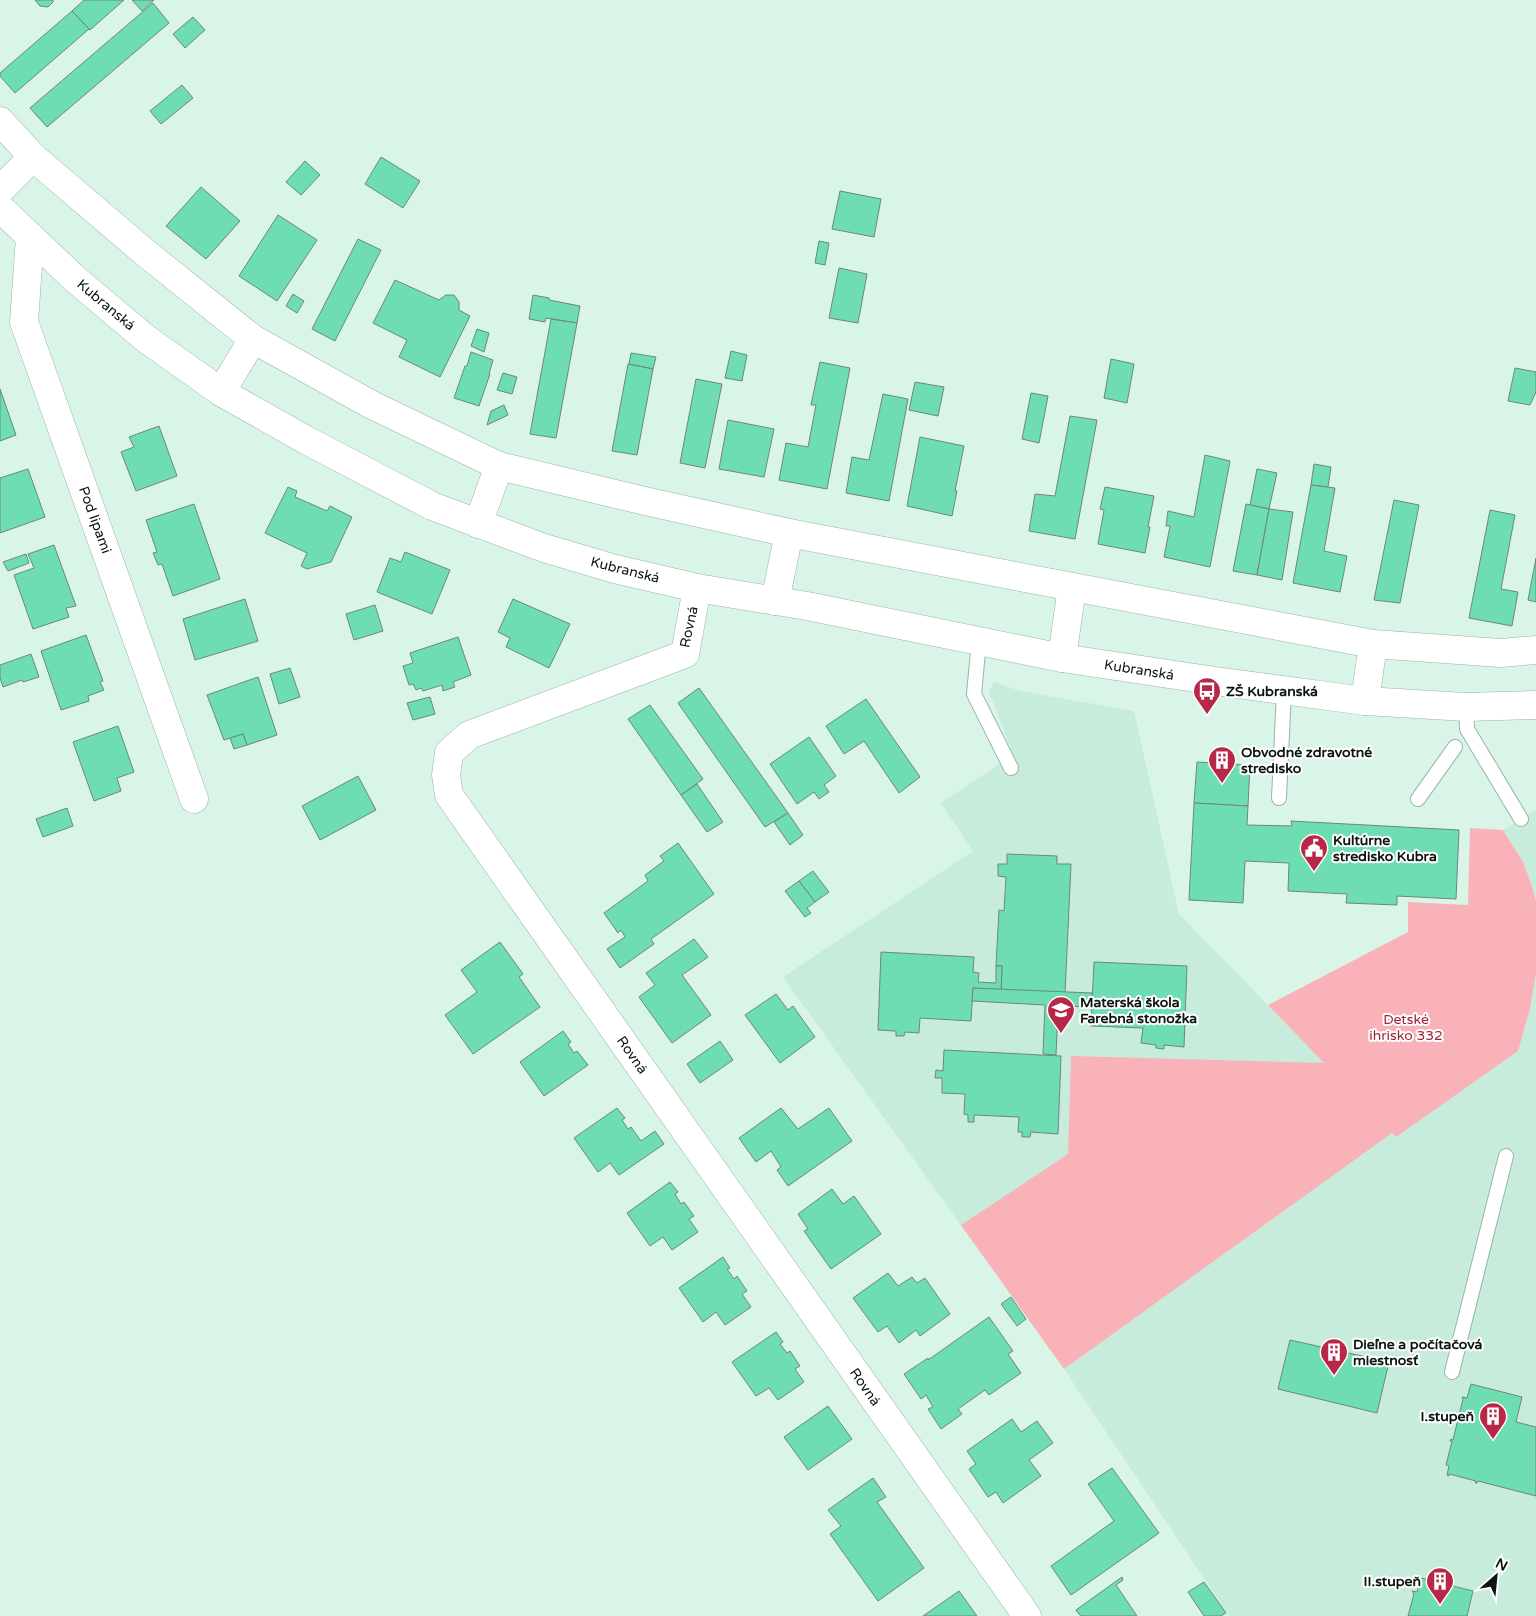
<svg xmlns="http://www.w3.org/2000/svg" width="1536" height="1616" font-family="'Varela Round',sans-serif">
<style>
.built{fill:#c8ecdb}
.green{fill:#f9b3b8}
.building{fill:#6edeb2;stroke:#6d877b}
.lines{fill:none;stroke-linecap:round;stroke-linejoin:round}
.service-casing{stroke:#99b4a7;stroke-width:16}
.minor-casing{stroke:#99b4a7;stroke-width:29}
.tertiary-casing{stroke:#99b4a7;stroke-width:29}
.service{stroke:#fff;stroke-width:14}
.minor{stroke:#fff;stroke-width:28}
.tertiary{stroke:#fff;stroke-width:28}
.labels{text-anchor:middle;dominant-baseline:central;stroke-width:4;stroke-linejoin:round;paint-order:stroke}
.street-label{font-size:14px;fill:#0b1511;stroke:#fff}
.poi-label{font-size:14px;font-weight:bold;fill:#0b1511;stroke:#fff;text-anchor:start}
.park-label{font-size:14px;fill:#98233c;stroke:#fff}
</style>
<rect width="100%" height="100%" fill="#d9f5e8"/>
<g class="built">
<polygon points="994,682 1020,691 1134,711 1179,914 1393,1133 1518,1051 1530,1009 1536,973 1536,1616 1229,1616 1064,1369 783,977 973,851 941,803 1013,755 989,691"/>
<polygon points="1536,810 1536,901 1532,886 1523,862 1503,830"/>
</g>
<polygon class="green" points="1470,828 1503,830 1523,862 1532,886 1536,901 1536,973 1530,1009 1518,1051 1396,1137 1392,1133 1064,1369 961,1225 1068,1154 1071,1056 1324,1063 1268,1005 1408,932 1408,902 1468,905"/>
<g class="building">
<polygon points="35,0 53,0 53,2 48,7 40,6"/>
<polygon points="84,0 124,0 90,30 72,11"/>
<polygon points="132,0 154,0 142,11"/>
<polygon points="153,3 169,23 47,127 30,108"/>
<polygon points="72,11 89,29 15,93 0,76 0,73"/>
<polygon points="193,17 205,30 185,48 173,34"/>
<polygon points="182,85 193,98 161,124 150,111"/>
<polygon points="381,157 420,181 403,208 365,184"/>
<polygon points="305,161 320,175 301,195 286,182"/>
<polygon points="201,187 240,221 206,259 166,226"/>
<polygon points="840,191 881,199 874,237 832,229"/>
<polygon points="278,215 317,240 277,301 239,276"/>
<polygon points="358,239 381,250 335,341 312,329"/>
<polygon points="819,241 829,243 825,265 815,263"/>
<polygon points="839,268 867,274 858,323 829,318"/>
<polygon points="395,280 439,300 446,295 454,295 459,302 459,310 470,316 440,377 399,357 407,340 373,323"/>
<polygon points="293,294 304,301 297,313 286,306"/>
<polygon points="533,295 549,298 549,300 580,306 577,323 546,318 545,322 529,319"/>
<polygon points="551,319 577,323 556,438 530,434"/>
<polygon points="477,329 489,333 484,352 471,346"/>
<polygon points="731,351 747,355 742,381 725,378"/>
<polygon points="471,352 493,360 489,374 490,374 479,406 454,398 465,366 467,366"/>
<polygon points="631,353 656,357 653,369 629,364"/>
<polygon points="1111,359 1134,364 1127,403 1104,398"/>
<polygon points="820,362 850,368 827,489 779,480 786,443 808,447 816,405 811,405"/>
<polygon points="628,364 653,369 637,455 612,451"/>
<polygon points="1515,368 1536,372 1536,392 1530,405 1508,401"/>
<polygon points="503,373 517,377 512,394 497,390"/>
<polygon points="696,379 722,384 705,468 680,463"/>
<polygon points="915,382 944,387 938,416 909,410"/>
<polygon points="0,389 16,435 0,441"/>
<polygon points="1031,393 1048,396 1039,443 1022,439"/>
<polygon points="883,394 908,399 889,501 846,493 852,457 869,460"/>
<polygon points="504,405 508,415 487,425 491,411"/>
<polygon points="1070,416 1097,420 1075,539 1029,531 1035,494 1055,496"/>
<polygon points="728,420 774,429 764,477 719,469"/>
<polygon points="159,426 177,476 136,491 121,452 134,447 129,437"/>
<polygon points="920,437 964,446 955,491 957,491 952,516 907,506"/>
<polygon points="1205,455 1230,461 1210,567 1164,557 1170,526 1166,526 1168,511 1194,517"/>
<polygon points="1314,464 1331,467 1328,487 1311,485"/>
<polygon points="28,469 45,517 0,533 0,478"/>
<polygon points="1257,469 1277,473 1269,509 1250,505"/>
<polygon points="1311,485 1335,488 1324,551 1347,556 1340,592 1293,583"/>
<polygon points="288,487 297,491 295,497 327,511 330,506 352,517 331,562 307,569 301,566 307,553 265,533"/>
<polygon points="1105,487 1154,496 1148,527 1150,527 1145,553 1098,544 1104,510 1100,509"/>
<polygon points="1394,500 1419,505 1400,603 1374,600"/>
<polygon points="194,504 220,579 173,596 162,564 158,565 153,553 157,552 146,520"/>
<polygon points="1246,504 1269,509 1257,575 1233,571"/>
<polygon points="1269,509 1293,512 1282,580 1257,575"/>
<polygon points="1490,510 1515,515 1501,589 1518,592 1512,626 1469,618"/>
<polygon points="54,545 76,606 66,608 69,617 33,629 14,575 34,568 28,554"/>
<polygon points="405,552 450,570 432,614 377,592 390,558 401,562"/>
<polygon points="26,554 29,563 8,571 3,562"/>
<polygon points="1536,558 1536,602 1528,600"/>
<polygon points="245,599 258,641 195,660 183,619"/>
<polygon points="513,599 570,624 549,668 506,647 510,638 498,632"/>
<polygon points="375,605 383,631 354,640 346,614"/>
<polygon points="86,635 103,681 100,682 104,690 88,696 89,701 61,710 41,651"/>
<polygon points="458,637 471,675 453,682 455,687 443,691 442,685 423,691 421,688 416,690 413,684 409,685 403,666 413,663 410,653"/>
<polygon points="31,654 39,677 23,682 22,680 3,687 0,678 0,665"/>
<polygon points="290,668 300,697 279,704 270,674"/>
<polygon points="258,677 277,735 247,745 243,734 224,740 207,695"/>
<polygon points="699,688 788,813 765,827 678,703"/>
<polygon points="430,697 435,714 413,720 407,703"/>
<polygon points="866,699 920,777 899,793 864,741 844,754 826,726"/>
<polygon points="650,705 703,779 681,795 628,719"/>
<polygon points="118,726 134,772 117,778 121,791 94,801 73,742"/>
<polygon points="243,734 247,745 234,749 230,738"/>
<polygon points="809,737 836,776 824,785 829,792 819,799 814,792 797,804 770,764"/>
<polygon points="1197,762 1250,765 1248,806 1194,803"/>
<polygon points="358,776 376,810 320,840 302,806"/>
<polygon points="697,784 723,822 707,832 681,795"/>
<polygon points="1194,803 1248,806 1247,825 1292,826 1291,821 1459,830 1456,899 1397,896 1397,905 1346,903 1347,894 1288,891 1289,863 1245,861 1243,903 1189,900"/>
<polygon points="67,808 73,826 43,837 36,819"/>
<polygon points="788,813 803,835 790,845 774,822"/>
<polygon points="678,843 714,894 651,939 654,944 620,968 607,949 625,937 621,930 618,933 604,913 648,881 645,875 664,861 660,856"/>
<polygon points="1007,854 1057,856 1057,864 1071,864 1065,993 1001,990 1002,966 996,966 999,910 1004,911 1006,877 998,876 998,864 1007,864"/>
<polygon points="813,871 829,892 815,902 799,881"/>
<polygon points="799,881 815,902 807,908 811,913 805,917 785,891"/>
<polygon points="694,939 708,957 682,975 711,1015 672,1043 639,997 655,985 646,973"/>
<polygon points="500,942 523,974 519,977 540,1007 473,1054 445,1015 477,992 461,970"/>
<polygon points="881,952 974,957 973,972 979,973 978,982 996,983 996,966 1002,966 1001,990 973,988 971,1021 920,1018 919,1033 905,1032 904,1036 896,1036 896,1031 878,1030"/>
<polygon points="1094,962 1187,966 1184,1047 1164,1045 1164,1049 1156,1048 1156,1045 1141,1043 1143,1028 1091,1026"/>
<polygon points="973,988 1092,993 1092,1007 1058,1006 1056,1055 1043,1054 1045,1005 972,1001"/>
<polygon points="776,994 788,1010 793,1006 815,1037 780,1063 745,1015"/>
<polygon points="563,1031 571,1042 568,1044 574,1053 577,1051 588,1065 544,1096 520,1062"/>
<polygon points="720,1041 733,1060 700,1083 687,1064"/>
<polygon points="944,1050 1061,1056 1058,1134 1031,1132 1030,1137 1022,1137 1022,1132 1018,1132 1019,1117 974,1115 974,1122 968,1122 968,1115 964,1114 965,1094 942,1093 942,1078 935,1078 936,1070 943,1071"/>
<polygon points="617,1108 625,1118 622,1120 628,1129 631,1127 641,1141 655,1131 664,1144 619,1175 610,1163 598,1172 574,1138"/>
<polygon points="781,1108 798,1129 829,1108 852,1141 788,1186 777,1170 781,1167 771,1151 756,1162 739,1138"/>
<polygon points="670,1182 678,1192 675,1194 681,1204 684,1202 694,1216 689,1219 698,1232 672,1250 663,1237 650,1246 627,1213"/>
<polygon points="832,1189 843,1204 854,1196 881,1234 831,1269 804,1231 808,1229 798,1214"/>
<polygon points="723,1257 730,1268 727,1269 734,1279 737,1276 747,1291 742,1294 751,1307 725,1325 716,1312 703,1322 679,1288"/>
<polygon points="888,1273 898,1286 912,1277 917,1283 925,1278 950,1314 920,1336 916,1330 899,1343 887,1326 878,1332 853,1298"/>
<polygon points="1011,1297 1026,1319 1017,1326 1001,1304"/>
<polygon points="989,1317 1013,1351 1008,1354 1021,1373 989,1395 985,1390 958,1409 962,1414 941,1429 928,1409 933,1407 926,1395 921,1399 904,1374 928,1358 928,1360"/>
<polygon points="776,1332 783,1342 780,1344 787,1353 790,1351 800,1366 795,1369 804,1382 778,1400 769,1388 756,1396 732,1362"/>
<polygon points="1290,1340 1389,1362 1377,1413 1278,1389"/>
<polygon points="1471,1384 1522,1397 1516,1422 1536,1427 1536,1496 1478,1481 1477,1483 1475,1483 1476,1481 1449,1474 1449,1476 1447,1475 1449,1466 1446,1465 1452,1441 1450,1441 1451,1439 1453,1440 1463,1399 1462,1397 1467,1398"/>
<polygon points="828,1406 852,1439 808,1470 784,1437"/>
<polygon points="1012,1419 1021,1432 1037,1421 1053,1443 1029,1460 1041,1476 1003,1503 996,1492 988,1497 969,1469 976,1464 967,1451"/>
<polygon points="1112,1468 1159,1533 1071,1595 1051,1566 1114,1521 1088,1484"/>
<polygon points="873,1478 886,1497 877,1502 924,1568 878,1601 830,1534 841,1526 828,1510"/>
<polygon points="1122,1577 1123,1580 1116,1585 1137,1616 1081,1616 1078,1613 1076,1610"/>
<polygon points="1421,1578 1473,1591 1467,1616 1408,1616 1414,1594 1412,1591 1417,1592"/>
<polygon points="1204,1582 1226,1613 1221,1616 1204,1616 1188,1592"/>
<polygon points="959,1591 977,1616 923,1616"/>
</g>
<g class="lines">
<g class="service-casing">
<g id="service">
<polyline points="979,641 974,694 1011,768"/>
<polyline points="1466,707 1467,729 1521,819"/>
<polyline points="1279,798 1284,691"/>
<polyline points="1418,799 1455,747"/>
<polyline points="1452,1372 1506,1156"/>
</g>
</g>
<g class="minor-casing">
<g id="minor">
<polyline points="0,121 33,157 142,250 253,339 372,405 499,466 645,501 789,533 1373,644 1501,653 1536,650"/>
<polyline points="0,190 33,157"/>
<polyline points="30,237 24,322 194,799"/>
<polyline points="221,392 253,339"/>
<polyline points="478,524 499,466"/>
<polyline points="697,588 685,654 469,735 449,753 446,775 449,795 1027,1616"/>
<polyline points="775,601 789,533"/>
<polyline points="1062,658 1072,587"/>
<polyline points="1365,701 1373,644"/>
</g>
</g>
<g class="tertiary-casing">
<polyline id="tertiary" points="0,208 75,279 145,338 221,392 306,440 432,506 544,548 615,569 697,588 807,606 1062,658 1215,681 1365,701 1466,707 1536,705"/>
</g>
<use href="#service" class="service"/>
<use href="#minor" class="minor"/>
<use href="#tertiary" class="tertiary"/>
</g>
<defs>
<g id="bus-pin" transform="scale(1.4375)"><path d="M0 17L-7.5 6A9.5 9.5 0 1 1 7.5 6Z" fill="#b82747" stroke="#fff"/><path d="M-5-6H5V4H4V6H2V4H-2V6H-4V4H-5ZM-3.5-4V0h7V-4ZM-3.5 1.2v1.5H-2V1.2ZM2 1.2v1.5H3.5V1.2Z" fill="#fff"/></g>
<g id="building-pin" transform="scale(1.4375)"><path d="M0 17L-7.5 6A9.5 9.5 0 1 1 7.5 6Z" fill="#b82747" stroke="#fff"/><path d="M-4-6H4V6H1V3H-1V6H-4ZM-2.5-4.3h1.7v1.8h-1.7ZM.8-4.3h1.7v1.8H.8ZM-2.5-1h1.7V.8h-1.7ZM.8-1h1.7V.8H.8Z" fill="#fff"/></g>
<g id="civic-pin" transform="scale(1.4375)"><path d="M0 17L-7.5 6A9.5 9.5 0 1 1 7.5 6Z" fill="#b82747" stroke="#fff"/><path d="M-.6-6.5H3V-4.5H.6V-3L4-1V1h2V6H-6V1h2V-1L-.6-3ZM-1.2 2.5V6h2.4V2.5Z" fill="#fff"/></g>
<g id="school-pin" transform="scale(1.4375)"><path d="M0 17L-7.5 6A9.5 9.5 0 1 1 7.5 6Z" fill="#b82747" stroke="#fff"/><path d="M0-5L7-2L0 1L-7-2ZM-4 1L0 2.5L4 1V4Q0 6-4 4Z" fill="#fff"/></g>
</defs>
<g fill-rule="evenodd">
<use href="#bus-pin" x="1207" y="691"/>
<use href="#building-pin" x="1222" y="760"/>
<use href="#civic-pin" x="1314" y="848"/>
<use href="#school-pin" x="1061" y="1010"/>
<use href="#building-pin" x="1334" y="1352"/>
<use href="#building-pin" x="1493" y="1416"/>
<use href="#building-pin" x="1440" y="1581"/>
</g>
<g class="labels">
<g class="street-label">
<text transform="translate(106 305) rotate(40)">Kubranská</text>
<text transform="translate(95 520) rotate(70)">Pod lipami</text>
<text transform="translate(625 570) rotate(14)">Kubranská</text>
<text transform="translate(689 627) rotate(-78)">Rovná</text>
<text transform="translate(1139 670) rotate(9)">Kubranská</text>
<text transform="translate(632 1055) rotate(55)">Rovná</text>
<text transform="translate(865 1387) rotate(55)">Rovná</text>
</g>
<g class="poi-label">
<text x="1226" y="691">ZŠ Kubranská</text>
<text x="1241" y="752">Obvodné zdravotné<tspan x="1241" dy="16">stredisko</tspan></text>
<text x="1333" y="840">Kultúrne<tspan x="1333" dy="16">stredisko Kubra</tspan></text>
<text x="1080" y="1002">Materská škola<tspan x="1080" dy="16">Farebná stonožka</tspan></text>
<text x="1353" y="1344">Dieľne a počítačová<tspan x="1353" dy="16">miestnosť</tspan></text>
<text x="1474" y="1416" text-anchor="end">I.stupeň</text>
<text x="1421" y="1581" text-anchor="end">II.stupeň</text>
</g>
<g class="park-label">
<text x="1406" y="1019">Detské<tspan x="1406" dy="16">ihrisko 332</tspan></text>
</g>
</g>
<g transform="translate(1496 1576) rotate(27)" stroke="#ffffff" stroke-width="4" paint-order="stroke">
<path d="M0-4L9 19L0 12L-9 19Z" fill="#0b1511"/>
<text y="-8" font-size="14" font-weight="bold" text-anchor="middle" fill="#0b1511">N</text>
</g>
</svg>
